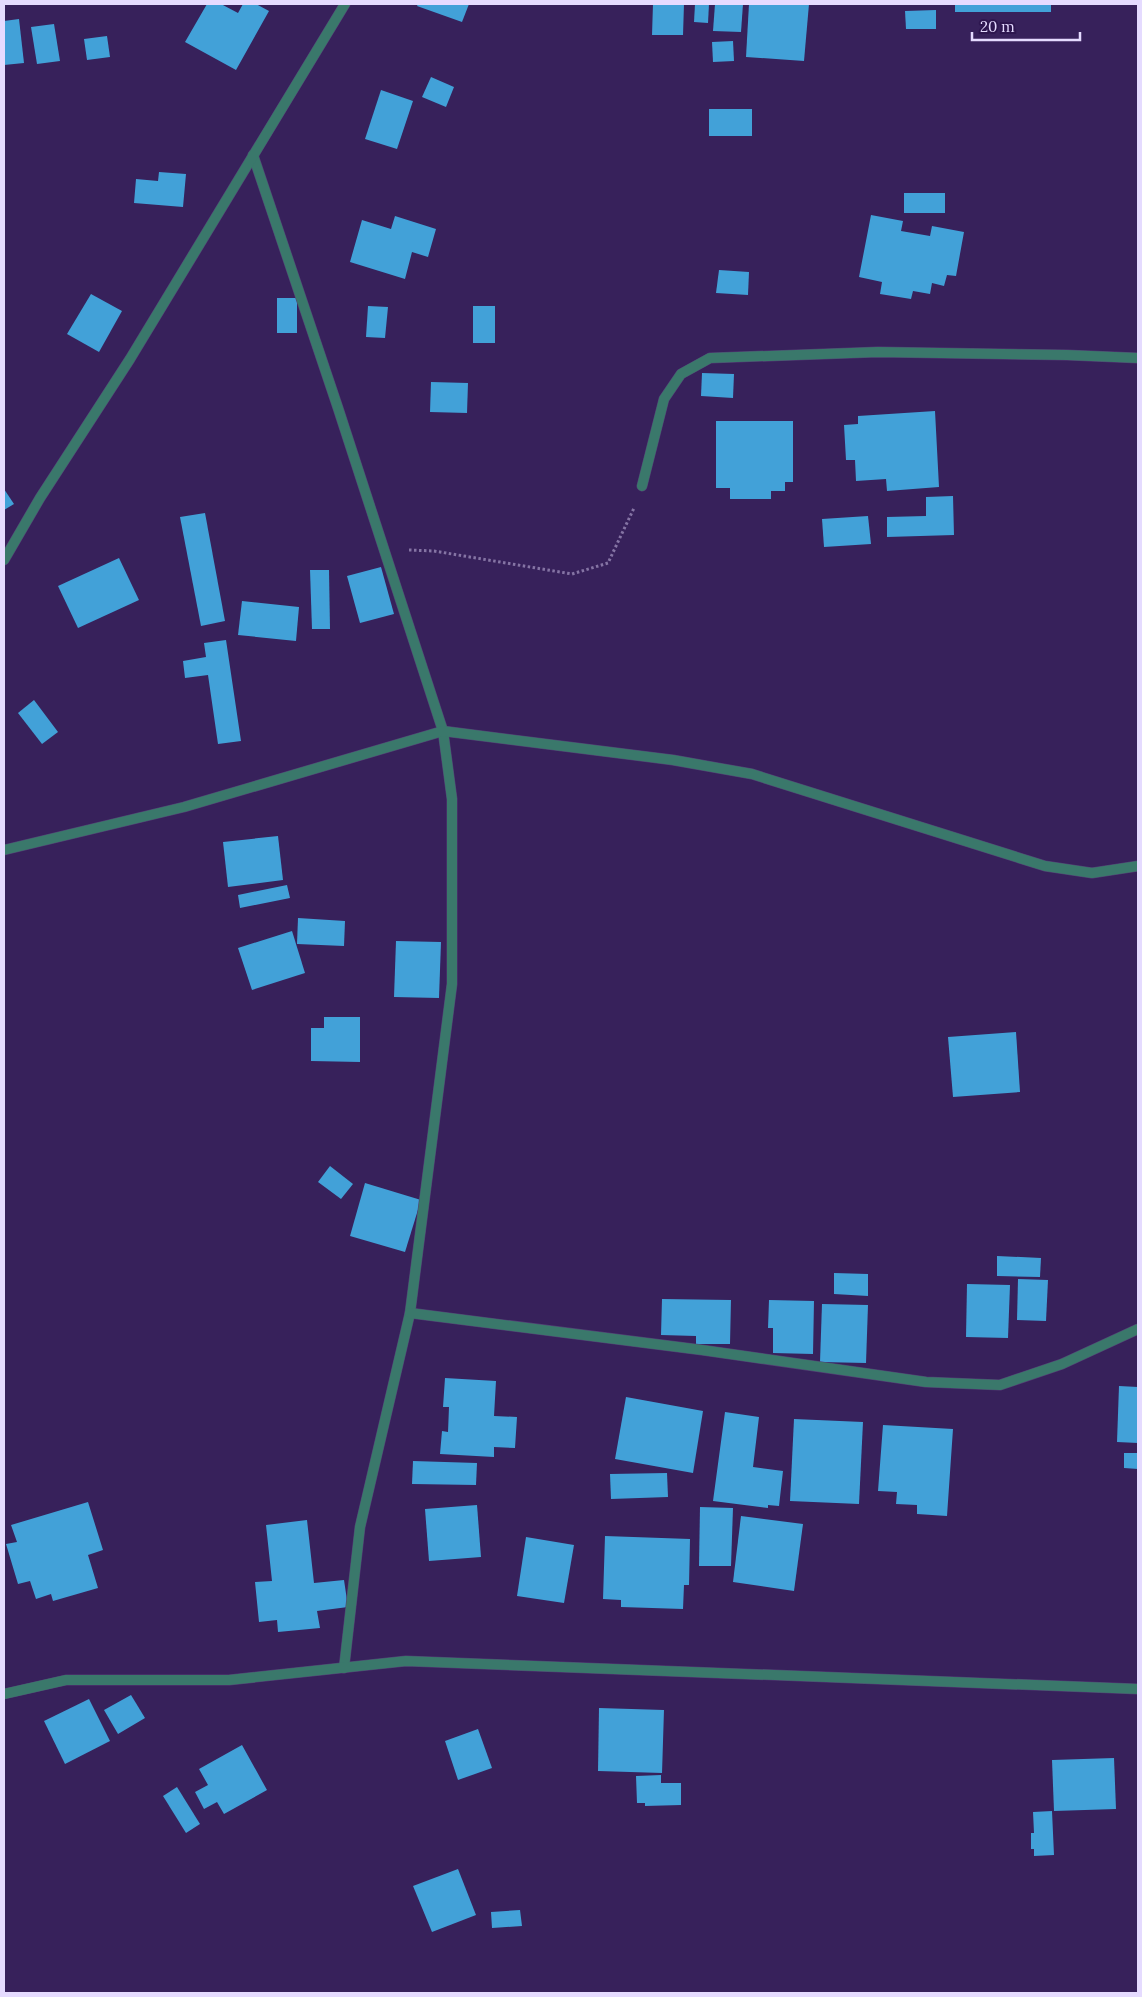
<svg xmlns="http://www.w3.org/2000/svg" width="1142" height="1997" font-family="Lora,serif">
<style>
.building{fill:#42a1d8}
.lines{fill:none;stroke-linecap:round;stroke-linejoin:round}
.minor-casing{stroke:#533f75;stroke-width:11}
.path{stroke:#8574a4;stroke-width:3;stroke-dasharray:2.5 2.5;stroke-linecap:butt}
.minor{stroke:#3a786b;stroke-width:10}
</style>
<rect width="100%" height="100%" fill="#37215b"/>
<g class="building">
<polygon points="207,4 221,4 238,13 243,4 256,4 269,11 236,70 185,42"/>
<polygon points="418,4 469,4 462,22 417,6"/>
<polygon points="653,4 684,4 683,35 652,35"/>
<polygon points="695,4 709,4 708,23 694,22"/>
<polygon points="715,4 743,4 741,32 713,31"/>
<polygon points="749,4 809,4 804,61 746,57"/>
<rect x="955" y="4" width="96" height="8"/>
<polygon points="936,10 936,29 906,29 905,11"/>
<polygon points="19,19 24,63 4,65 4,21"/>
<polygon points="54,24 60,61 37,64 31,27"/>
<polygon points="107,36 110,57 87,60 84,39"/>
<polygon points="733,41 734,61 713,62 712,42"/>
<polygon points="431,77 454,87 446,107 422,97"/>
<polygon points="381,90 413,101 397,149 365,139"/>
<rect x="709" y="109" width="43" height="27"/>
<polygon points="159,172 186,174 183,207 134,203 136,179 158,181"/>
<rect x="904" y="193" width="41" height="20"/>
<polygon points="871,215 903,221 901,231 930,236 932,226 964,232 956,276 947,275 944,286 932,283 930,294 913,291 911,299 880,294 882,282 859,277"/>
<polygon points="395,216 436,229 428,257 412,252 405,279 350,262 362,220 391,229"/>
<polygon points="719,270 749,272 748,295 716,293"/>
<polygon points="91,294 122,311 99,352 67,334"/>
<rect x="277" y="298" width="20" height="35"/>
<polygon points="368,306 388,307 385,338 366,337"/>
<rect x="473" y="306" width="22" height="37"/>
<polygon points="702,373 734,374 733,398 701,396"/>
<polygon points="431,382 468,383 467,413 430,412"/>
<polygon points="935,411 939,487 887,491 886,479 856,481 855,460 846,460 844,425 858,424 858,416"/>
<polygon points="716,421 793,421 793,482 785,482 785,491 771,491 771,499 730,499 730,488 716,488"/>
<polygon points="4,489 14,504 4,510"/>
<polygon points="953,496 954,535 887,537 887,517 926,516 926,497"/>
<polygon points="205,513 225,621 201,626 180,517"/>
<polygon points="868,516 871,544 824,547 822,519"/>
<polygon points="119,558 139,600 78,628 58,586"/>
<polygon points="381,567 394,614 360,623 347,576"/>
<polygon points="310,570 329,570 330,629 312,629"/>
<polygon points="242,601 299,607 296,641 238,635"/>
<polygon points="226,640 241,741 218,744 208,675 185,678 183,661 206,657 204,643"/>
<polygon points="34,700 58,732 42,744 18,713"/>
<polygon points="278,836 283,880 228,887 223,842"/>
<polygon points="287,885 290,898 240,908 238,895"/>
<polygon points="298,918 345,921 344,946 297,944"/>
<polygon points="292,931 305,973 252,990 238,948"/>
<polygon points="396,941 441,942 439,998 394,997"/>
<polygon points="324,1017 360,1017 360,1062 311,1061 311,1028 324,1028"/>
<polygon points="1016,1032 1020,1092 953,1097 948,1037"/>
<polygon points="330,1166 353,1184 341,1199 318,1182"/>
<polygon points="365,1183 421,1200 405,1252 350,1236"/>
<polygon points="997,1256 1041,1258 1040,1277 997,1276"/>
<polygon points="834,1273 868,1274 868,1296 834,1294"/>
<polygon points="1018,1279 1048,1280 1046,1321 1017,1320"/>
<polygon points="967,1284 1010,1285 1008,1338 966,1337"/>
<polygon points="662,1299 731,1300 730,1344 696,1344 696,1336 661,1335"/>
<polygon points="769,1300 814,1301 813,1354 773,1353 773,1328 768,1328"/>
<polygon points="822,1304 868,1305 866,1363 820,1362"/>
<polygon points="445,1378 496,1381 494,1416 517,1417 515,1448 494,1447 494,1457 440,1454 442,1431 448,1432 449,1407 443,1407"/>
<polygon points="1119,1386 1138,1387 1138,1443 1117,1442"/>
<polygon points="626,1397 703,1411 693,1473 615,1459"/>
<polygon points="725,1412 759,1417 753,1467 783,1471 779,1506 768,1505 768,1508 713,1501"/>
<polygon points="794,1419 863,1422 859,1504 790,1501"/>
<polygon points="883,1425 953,1429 947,1516 917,1514 917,1505 896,1504 897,1492 878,1491"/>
<polygon points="1124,1453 1138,1453 1138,1469 1124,1468"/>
<polygon points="413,1461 477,1463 476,1485 412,1484"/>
<polygon points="667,1473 668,1497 611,1499 610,1474"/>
<polygon points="88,1502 103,1550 88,1555 98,1588 53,1601 51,1594 36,1599 30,1581 18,1584 6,1544 17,1542 11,1525"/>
<polygon points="477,1505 481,1557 429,1561 425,1509"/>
<polygon points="700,1507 733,1508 731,1566 699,1566"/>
<polygon points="741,1516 803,1524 794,1591 733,1582"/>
<polygon points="307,1520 314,1583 344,1580 348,1607 317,1611 320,1628 278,1632 277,1620 259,1622 255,1582 272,1581 266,1525"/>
<polygon points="605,1536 690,1539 689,1585 684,1585 683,1609 621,1607 621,1600 603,1599"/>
<polygon points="526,1537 574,1545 564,1603 517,1596"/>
<polygon points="131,1695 145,1718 118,1734 104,1710"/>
<polygon points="89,1699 110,1741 65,1764 44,1721"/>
<polygon points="599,1708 664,1710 662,1773 598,1771"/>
<polygon points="478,1729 492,1768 458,1780 445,1741"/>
<polygon points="242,1745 267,1790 224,1814 217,1802 204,1809 195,1792 208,1785 199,1769"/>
<polygon points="1114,1758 1116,1809 1054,1811 1052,1760"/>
<polygon points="661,1775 661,1783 681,1783 681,1805 645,1806 645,1803 637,1803 636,1776"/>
<polygon points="177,1787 200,1824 186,1833 163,1796"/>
<polygon points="1052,1811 1054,1855 1034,1856 1034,1849 1031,1849 1031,1833 1034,1833 1033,1812"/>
<polygon points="458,1869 476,1915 432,1932 413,1886"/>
<polygon points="520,1910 522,1926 492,1928 491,1912"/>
</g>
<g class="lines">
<g class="minor-casing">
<g id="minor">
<polyline points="253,155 338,408 443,731 452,799 452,984 410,1313 360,1527 344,1668"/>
<polyline points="642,486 664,399 681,374 710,358 878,352 1067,355 1138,358"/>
<polyline points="4,560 40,498 130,359 345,4"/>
<polyline points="4,850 184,807 443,731 673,760 752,774 1045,866 1092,873 1138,866"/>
<polyline points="410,1313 702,1350 926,1382 1000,1385 1062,1364 1138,1329"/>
<polyline points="4,1694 66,1680 229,1680 406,1661 1138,1689"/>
</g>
</g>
<polyline class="path" points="409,550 434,551 572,574 608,563 634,508"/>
<use href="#minor" class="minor"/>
</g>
<rect width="1142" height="1997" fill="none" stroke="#e5dbff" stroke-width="10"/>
<path d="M972 32v8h108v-8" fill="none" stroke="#e5dbff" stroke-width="2.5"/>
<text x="980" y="32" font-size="15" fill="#e5dbff" stroke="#2d164f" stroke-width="4" paint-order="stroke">20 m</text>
</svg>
